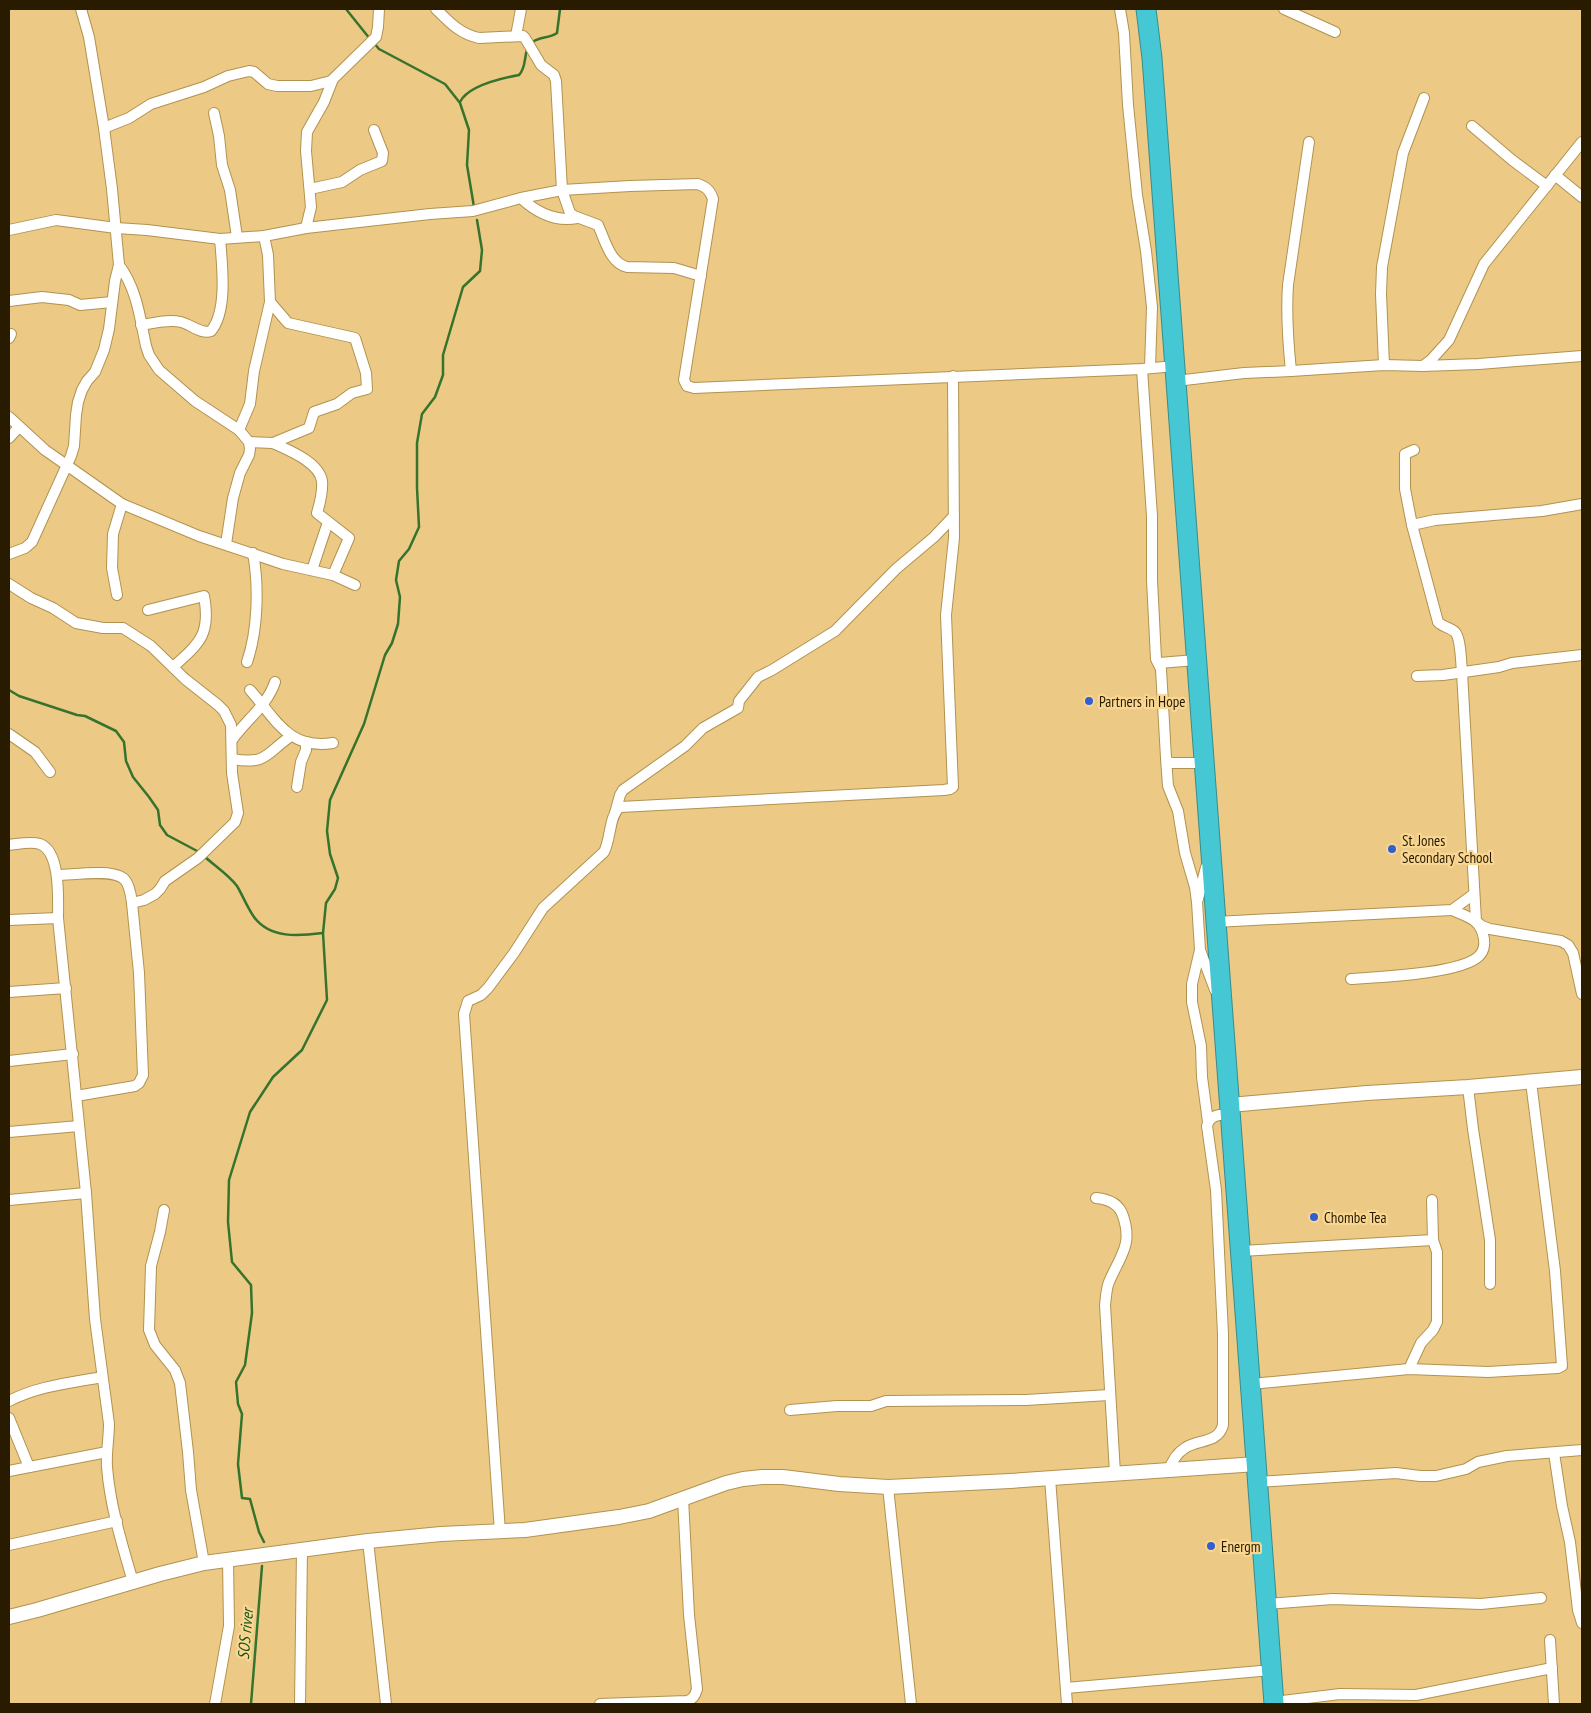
<svg xmlns="http://www.w3.org/2000/svg" width="1591" height="1713" font-family="'PT Sans Narrow',sans-serif">
<style>
.lines{fill:none;stroke-linecap:round;stroke-linejoin:round}
.stream{stroke:#36732d;stroke-width:2.5}
.street-casing{stroke:#b2924f;stroke-width:12}
.secondary-casing{stroke:#b2924f;stroke-width:16}
.highway-casing{stroke:#3b8b8a;stroke-width:21}
.street{stroke:#fff;stroke-width:10}
.secondary{stroke:#fff;stroke-width:14}
.highway{stroke:#45c8d4;stroke-width:19}
.poi-dot{fill:#315fce;stroke:#f9d792;stroke-width:2}
.labels{text-anchor:middle;dominant-baseline:central;stroke-width:4.5;stroke-linejoin:round;paint-order:stroke}
.poi-label{font-size:15px;fill:#281b00;stroke:#f9d792;text-anchor:start}
.water-label{font-size:16px;font-style:italic;fill:#125217;stroke:#f9d792}
</style>
<rect width="100%" height="100%" fill="#ecca86"/>
<g class="lines">
<g class="stream">
<polyline points="346,9 370,39"/>
<polyline points="374,43 379,49 445,84 460,103 469,130 467,165 474,207"/>
<path d="M531,43C539,36 548,39 557,33L560,9"/>
<path d="M460,102C468,86 503,78 519,75C526,68 524,58 527,50"/>
<polyline points="9,690 19,696 77,715 85,716 116,731 124,742 126,761 133,777 149,797 158,810 160,825 167,835 199,852"/>
<path d="M205,857C215,866 229,875 237,886C243,896 247,907 254,917C270,939 299,936 323,933"/>
<polyline points="264,1542 259,1532 250,1499 242,1498 238,1464 242,1414 238,1404 236,1382 245,1365 252,1313 251,1285 232,1262 228,1222 229,1180 250,1112 273,1077 302,1050 327,1000 323,933 326,903 335,889 338,878 330,854 327,831 330,800 364,724 385,655 392,643 398,624 400,597 396,580 399,561 409,549 419,527 417,488 417,443 422,414 435,397 443,375 443,355 463,287 480,271 482,250 477,220"/>
<polyline points="251,1704 262,1566"/>
</g>
<g class="street-casing">
<g id="street">
<path d="M436,9C449,22 460,34 479,38L523,36L525,38L541,65L554,75L556,81L562,190L570,213L574,216L598,225C605,240 610,263 627,267L674,268L701,276"/>
<polyline points="1120,9 1124,33 1128,105 1137,195 1146,251 1152,307 1150,368"/>
<polyline points="1284,9 1335,32"/>
<polyline points="516,36 521,9"/>
<polyline points="214,113 219,136 222,165 230,190 237,237"/>
<polyline points="1472,126 1512,160 1547,186"/>
<polyline points="104,128 129,118 151,104 204,87 228,76 249,71 254,72 268,84 277,86 311,86 331,81"/>
<polyline points="1555,175 1582,197"/>
<polyline points="310,189 342,182 360,170 382,161 383,153 374,130"/>
<path d="M521,198C537,213 555,222 577,218"/>
<polyline points="306,228 311,207 306,151 307,132 324,102 333,79 376,37 378,27 379,9"/>
<path d="M9,230L56,220L116,228L147,230L220,239L264,236L306,228L430,214L473,211L521,198L562,190L630,186L698,184C706,187 710,190 713,199L684,380L687,386L694,388L1142,369L1175,366"/>
<path d="M119,265C137,289 140,318 146,346L149,355L159,370L195,401L239,430L249,442L250,449L249,455L240,473L233,498L226,544"/>
<polyline points="9,301 42,297 69,300 80,305 112,302"/>
<path d="M141,325C155,323 168,319 181,322C190,324 202,335 211,331C228,311 222,264 220,239"/>
<polyline points="9,338 11,334"/>
<polyline points="1384,365 1381,294 1382,267 1403,153 1424,98"/>
<polyline points="1423,366 1431,360 1449,340 1484,264 1582,142"/>
<polyline points="1142,369 1152,516 1152,580 1156,659 1161,669 1166,758 1168,762 1172,763 1204,763"/>
<path d="M1291,371C1288,342 1286,314 1288,285L1309,142"/>
<polyline points="1176,381 1244,373 1291,371 1384,365 1423,366 1479,364 1582,356"/>
<polyline points="9,417 45,450 122,504 199,536 283,564 333,575 355,585"/>
<polyline points="239,430 250,404 254,371 270,302 268,255 264,236"/>
<polyline points="9,438 19,427"/>
<polyline points="249,442 273,443 309,428 314,412 337,404 352,393 367,389 366,373 355,338 288,323 270,302"/>
<path d="M273,443C288,450 319,462 322,481C323,492 320,503 317,513L349,538L333,575"/>
<path d="M1414,450L1405,454V489L1412,525L1438,622C1443,627 1451,628 1455,632C1461,638 1461,664 1462,672L1476,921L1482,926L1490,929L1561,941L1568,945L1573,953L1582,994"/>
<polyline points="1412,525 1435,520 1542,511 1582,504"/>
<polyline points="9,554 25,548 32,542 71,456 74,446 76,415 78,402 82,390 87,381 95,372 104,350 109,329 115,281 119,265 112,189 104,128 89,37 81,9"/>
<polyline points="312,570 328,522"/>
<polyline points="9,584 31,598 53,608 76,623 103,628 123,628 151,646 185,679 218,705 224,711 231,725 232,773 238,813 235,822 198,858 165,881 160,889 155,894 144,900 132,903"/>
<polyline points="117,595 112,568 113,534 122,504"/>
<path d="M148,610L204,596C211,634 200,643 173,667"/>
<path d="M247,662C258,630 259,586 253,553"/>
<polyline points="1159,663 1196,660"/>
<polyline points="1417,676 1443,675 1499,667 1512,663 1582,655"/>
<path d="M250,690C276,719 288,750 333,743"/>
<polyline points="9,734 35,752 50,772"/>
<path d="M232,740C246,720 267,706 275,682"/>
<polyline points="1166,758 1168,786 1178,811 1185,853 1195,887 1197,902 1200,950 1192,984 1192,1002 1201,1046 1202,1077 1208,1122"/>
<path d="M232,759C267,765 265,754 291,736"/>
<polyline points="297,787 301,762 306,750 306,742"/>
<polyline points="615,813 620,795 623,790 685,746 703,728 738,708 739,701 758,677 772,670 835,631 896,569 934,537 954,516"/>
<path d="M9,845C19,844 30,841 40,844C61,852 58,900 58,918L86,1193L95,1319L109,1424C109,1438 106,1452 107,1467C110,1506 122,1544 133,1582"/>
<path d="M58,875C73,875 115,868 125,880C130,886 131,896 132,903L139,973L143,1075L139,1083L135,1086L76,1096"/>
<polyline points="1198,899 1206,867"/>
<polyline points="9,920 58,918"/>
<polyline points="1215,922 1452,910 1474,894"/>
<polyline points="1200,950 1215,990"/>
<path d="M1351,979C1378,977 1461,974 1479,956C1484,951 1485,946 1484,939C1481,919 1468,917 1452,910"/>
<polyline points="9,992 66,988"/>
<polyline points="9,1061 73,1054"/>
<polyline points="1468,1087 1473,1129 1490,1240 1490,1284"/>
<polyline points="9,1132 79,1126"/>
<path d="M1096,1198C1108,1199 1119,1203 1123,1216C1133,1245 1120,1256 1109,1282C1106,1289 1106,1298 1105,1305L1115,1473"/>
<polyline points="9,1200 86,1193"/>
<polyline points="164,1210 160,1232 151,1266 149,1330 155,1345 175,1370 180,1383 188,1452 191,1490 204,1563"/>
<polyline points="1241,1251 1433,1240"/>
<polyline points="1409,1369 1421,1343 1433,1330 1437,1322 1437,1252 1433,1240 1432,1200"/>
<polyline points="1251,1384 1409,1369 1488,1372 1558,1368 1562,1366 1555,1271 1531,1082"/>
<path d="M9,1401C38,1386 70,1383 102,1377"/>
<polyline points="790,1410 837,1406 871,1406 886,1401 1026,1400 1109,1395"/>
<polyline points="9,1418 29,1467"/>
<polyline points="1554,1453 1562,1506 1570,1542 1578,1610 1582,1623"/>
<path d="M1169,1470C1172,1461 1177,1453 1185,1448C1198,1439 1218,1444 1223,1425V1334L1216,1190L1207,1126C1210,1114 1220,1115 1230,1114"/>
<polyline points="9,1471 107,1452"/>
<polyline points="1050,1478 1067,1704"/>
<polyline points="1258,1482 1396,1473 1420,1476 1436,1476 1466,1469 1478,1462 1507,1456 1582,1450"/>
<polyline points="888,1487 911,1704"/>
<path d="M500,1532L464,1014L468,1001L481,995L488,988L514,953L543,908L604,852C611,839 609,815 620,807L944,790L950,789L953,787L946,615L954,538L953,376"/>
<polyline points="368,1541 386,1704"/>
<polyline points="9,1545 117,1521"/>
<polyline points="1267,1604 1333,1599 1481,1604 1541,1598"/>
<polyline points="1550,1640 1554,1704"/>
<polyline points="1066,1688 1272,1670"/>
<polyline points="1274,1702 1340,1694 1416,1695 1552,1668"/>
<polyline points="215,1704 229,1626 228,1559"/>
<polyline points="300,1704 302,1550"/>
<path d="M600,1704L687,1701C693,1699 695,1696 697,1689L689,1615L683,1498"/>
</g>
</g>
<g class="secondary-casing">
<g id="secondary">
<polyline points="1230,1105 1367,1093 1468,1087 1582,1077"/>
<polyline points="9,1617 37,1610 160,1574 204,1563 368,1541 441,1534 525,1530 619,1517 649,1511 726,1483 743,1479 762,1477 783,1477 839,1484 888,1487 1010,1481 1257,1464"/>
</g>
</g>
<g class="highway-casing">
<polyline id="highway" points="1146,9 1152,58 1274,1704"/>
</g>
<use href="#street" class="street"/>
<use href="#secondary" class="secondary"/>
<use href="#highway" class="highway"/>
</g>
<g class="poi-dot">
<circle cx="1089" cy="701" r="5"/>
<circle cx="1392" cy="849" r="5"/>
<circle cx="1314" cy="1217" r="5"/>
<circle cx="1211" cy="1546" r="5"/>
</g>
<g class="labels">
<g class="poi-label">
<text x="1099" y="701">Partners in Hope</text>
<text x="1402" y="840">St. Jones<tspan x="1402" dy="17">Secondary School</tspan></text>
<text x="1324" y="1217">Chombe Tea</text>
<text x="1221" y="1546">Energm</text>
</g>
<g class="water-label">
<text transform="translate(245 1634) rotate(-85)">SOS river</text>
</g>
</g>
<rect width="1591" height="1713" fill="none" stroke="#281b00" stroke-width="20"/>
</svg>
